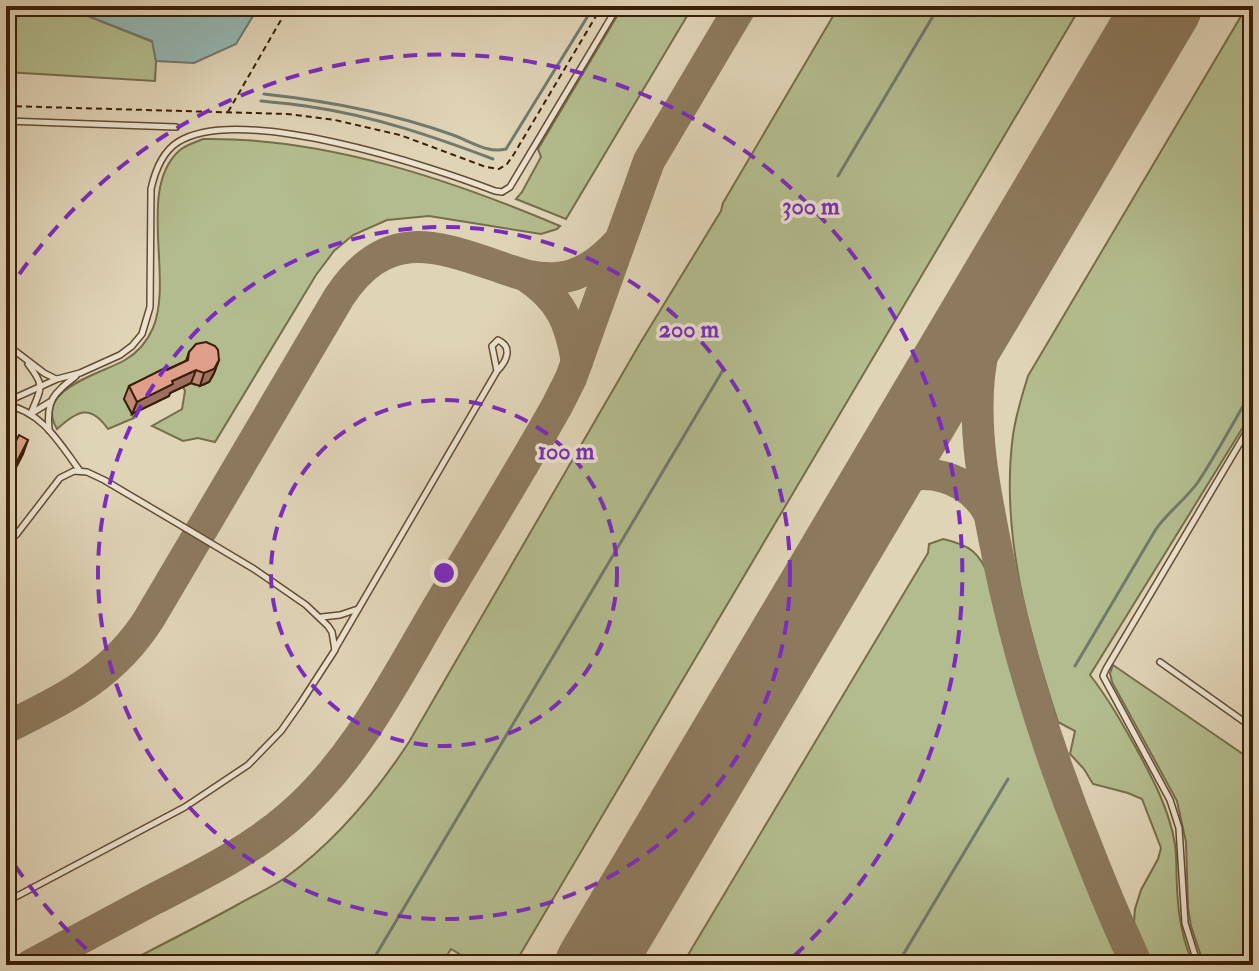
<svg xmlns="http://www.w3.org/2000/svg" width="1259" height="971" font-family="'IM FELL Double Pica',serif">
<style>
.green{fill:#b3bc8e;stroke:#766e4a;stroke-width:2}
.water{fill:#94b7b3;stroke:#707a6e;stroke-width:2}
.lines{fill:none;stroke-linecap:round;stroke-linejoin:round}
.stream{stroke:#707a6e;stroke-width:3}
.taxiway{stroke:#8d7a5e;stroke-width:32}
.runway{stroke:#8d7a5e;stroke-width:78}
.service-casing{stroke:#644c32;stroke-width:8}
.path{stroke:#3a1f06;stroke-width:2;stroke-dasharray:6 4;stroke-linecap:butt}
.service{stroke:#ebe3d0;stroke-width:5}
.wall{fill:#c08977;stroke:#3a1f06;stroke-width:2}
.shaded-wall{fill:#9c6f61;stroke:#3a1f06;stroke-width:2}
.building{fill:#df9f8a;stroke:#3a1f06;stroke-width:2}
.ring{fill:none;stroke:#7b2cbf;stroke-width:4;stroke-dasharray:14 10}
.centre{fill:#7b2cbf;stroke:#ebe3d0;stroke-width:4}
.ring-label{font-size:24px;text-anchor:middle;font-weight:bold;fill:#7b2cbf;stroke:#ebe3d0;stroke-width:7;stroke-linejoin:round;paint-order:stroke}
</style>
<rect width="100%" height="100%" fill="#e0d4b7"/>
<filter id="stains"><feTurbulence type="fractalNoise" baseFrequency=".0025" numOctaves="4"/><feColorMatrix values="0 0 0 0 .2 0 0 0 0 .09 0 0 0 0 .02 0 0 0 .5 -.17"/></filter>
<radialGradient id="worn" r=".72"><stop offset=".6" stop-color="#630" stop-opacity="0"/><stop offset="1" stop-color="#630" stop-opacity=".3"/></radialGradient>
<g class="green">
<polygon points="6,6 56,6 83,14 153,42 156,61 155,81 6,72"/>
<polygon points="623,6 693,6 566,219 516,199 522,192 541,157 538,149"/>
<path d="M839,6H1081L514,965H478L451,949L444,960L452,965H122C161,945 199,926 237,905C253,896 270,888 285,878C336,841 375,794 409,742L639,345L721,211L723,203Z"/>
<path d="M1247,6H1253V411L1090,675C1108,698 1122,723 1136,748C1153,779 1169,809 1175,844C1177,858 1176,873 1177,887C1178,913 1182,941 1194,965H1153L1134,922L1135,909L1141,890L1158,859L1161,848L1142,799L1128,793L1093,784L1084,769L1070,754L1075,731L1058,722C1028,630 1000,533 1013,435C1016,415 1022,395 1028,376Z"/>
<path d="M203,139C324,137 449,179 560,226L557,229L541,234L429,216L387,220L353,235L334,251L316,275L215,442L198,438L183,441L152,426L182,409L185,391L183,387L190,383C201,388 210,385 214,373L187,360L124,399L134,418L108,429C90,403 77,411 57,429C33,389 101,374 125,360C137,353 147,342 153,328C174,278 136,188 180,150C186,145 196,142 203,139Z"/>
<path d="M943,539C970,545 979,552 990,578C1004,627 1016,677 1030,726C1054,808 1087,888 1124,965H682L928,553L929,544Z"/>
<polygon points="1113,665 1253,761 1253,965 1204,965 1191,926 1188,908 1186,842 1177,801 1112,682 1110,673"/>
</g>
<polygon class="water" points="56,6 259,6 236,44 194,63 156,61 152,41 83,14"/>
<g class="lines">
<g class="stream">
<path d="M264,94C328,101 392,113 453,135C470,141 488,154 506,149L594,6"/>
<path d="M261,101C278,103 295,104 312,107C373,116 435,137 493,159"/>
<polyline points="838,176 939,6"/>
<path d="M1075,666L1156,529C1168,512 1186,499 1198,482C1218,452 1235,419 1253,389"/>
<polyline points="370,965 723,370"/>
<polyline points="897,965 1008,779"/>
</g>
<g class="taxiway">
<path d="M1023,244C1003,286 984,329 979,376C973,437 986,497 998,557C1019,659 1050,757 1089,853C1104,891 1119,928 1137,965"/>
<path d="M526,276C561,299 570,322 577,362"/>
<path d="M856,524C865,511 874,494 887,485C923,462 970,478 989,513"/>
<path d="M6,728C65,698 112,677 149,619L339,297C384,229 431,243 497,266C517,273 535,280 557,278C583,276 602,260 619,242"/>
<path d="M31,965C72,943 113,921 154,899C201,875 248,852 288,818C353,763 392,685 435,612C476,543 519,474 558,404L571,378L649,161L741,6"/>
<polyline points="593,965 599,957"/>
</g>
<polyline class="runway" points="594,965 1163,6"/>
<g class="service-casing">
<g id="service">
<polyline points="6,121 176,127"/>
<polyline points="6,344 44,373 56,379"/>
<path d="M28,364C46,387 41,388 31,413"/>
<path d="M6,402L57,379L80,373L120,355L132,346L142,334L150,307L151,189C155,171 162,152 178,142C239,103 430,166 495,191L502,192L510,187L618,6"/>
<path d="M6,405C42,411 60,444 80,471"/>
<polyline points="32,413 50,402"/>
<path d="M49,430C46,400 53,394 76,376"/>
<polyline points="6,543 16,535 60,478 74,471 87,472 104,480 187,529 254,569 306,605 328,626 332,632 335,650 300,704 281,731 248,765 185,807 6,902"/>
<polyline points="322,617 340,615 358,609"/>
<path d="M335,649L497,371C507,361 513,347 498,340L492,346L497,371"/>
<polyline points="1160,662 1253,728"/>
<polyline points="1198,965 1185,923 1179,828 1170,800 1103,676 1106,669 1253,421"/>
</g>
</g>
<g class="path">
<polyline points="6,106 287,114 335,120 400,135 486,167 499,169 507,164 514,154 602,6"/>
<polyline points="228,112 289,6"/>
</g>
<use href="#service" class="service"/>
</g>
<polygon class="wall" points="189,352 219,360 214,373 209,382 200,386 191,383 170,393 169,396 132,414 124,399 129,386 186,361"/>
<g class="shaded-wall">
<polygon points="219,360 214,373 209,382 200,386 204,373"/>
<polygon points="196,370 191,383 170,393 169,396 132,414 137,402 172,381"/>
<polygon points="28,440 23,454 6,487 6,483"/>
</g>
<g class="building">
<polygon points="206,342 215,346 218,350 219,360 214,369 204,373 196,370 172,381 173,384 137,402 129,386 165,368 167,370 188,360 189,352 196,344"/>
<polygon points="19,435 28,440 6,483 6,453 9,454"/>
</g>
<g class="ring">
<circle cx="444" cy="573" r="173"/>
<circle cx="444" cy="573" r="346"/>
<path d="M104 965A519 519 0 0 1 6 852M6 294A519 519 0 1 1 784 965"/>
</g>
<circle cx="444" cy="573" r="12" class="centre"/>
<g class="ring-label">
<text x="811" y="214">300 m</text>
<text x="689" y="337">200 m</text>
<text x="566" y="459">100 m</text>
</g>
<rect width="1259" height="971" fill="none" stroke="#e0d4b7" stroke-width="32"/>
<rect x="8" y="8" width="1243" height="955" fill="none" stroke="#3a1f06" stroke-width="4"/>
<rect x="16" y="16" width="1227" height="939" fill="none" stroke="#3a1f06" stroke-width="2"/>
<rect width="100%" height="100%" filter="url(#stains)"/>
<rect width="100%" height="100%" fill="url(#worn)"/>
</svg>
